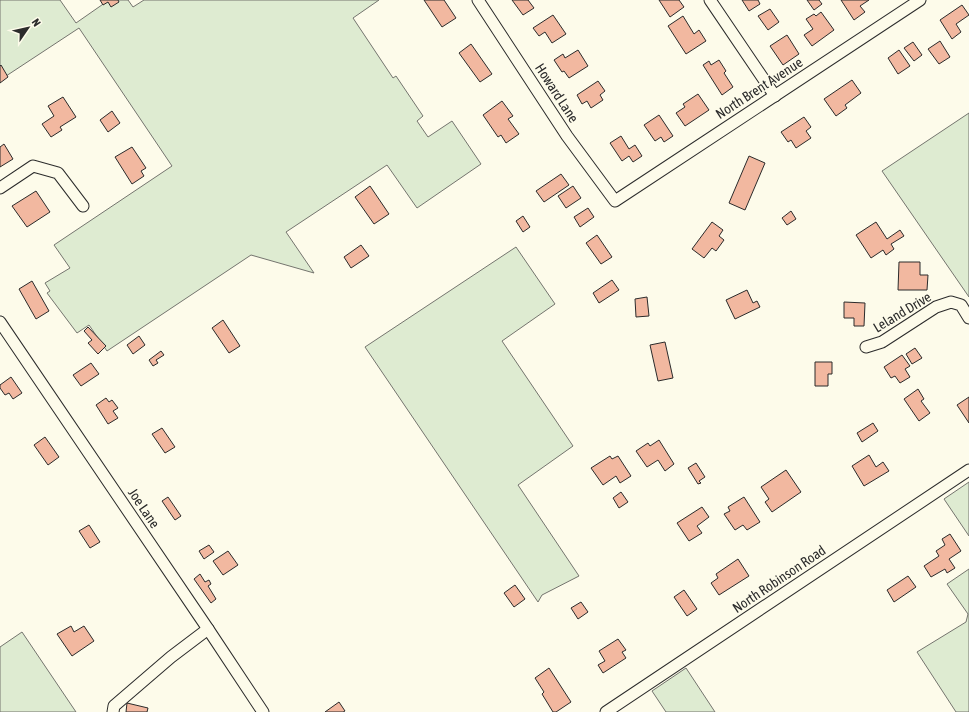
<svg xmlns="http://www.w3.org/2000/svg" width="969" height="712" font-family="'Asap Condensed',sans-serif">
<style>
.green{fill:#deebd1;stroke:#74746e}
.building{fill:#f2b8a0;stroke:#2b2b2b}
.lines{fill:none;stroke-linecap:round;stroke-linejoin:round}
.minor-casing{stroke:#2b2b2b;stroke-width:13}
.minor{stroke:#fdfbea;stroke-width:11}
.labels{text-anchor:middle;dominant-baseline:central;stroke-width:3;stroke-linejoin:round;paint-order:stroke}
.street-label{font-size:14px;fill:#2b2b2b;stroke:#fdfbea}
</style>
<rect width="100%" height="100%" fill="#fdfbea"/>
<g class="green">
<polygon points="0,0 60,0 76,23 109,0 128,0 133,7 144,0 379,0 353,18 393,78 396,76 423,116 417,121 428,137 452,121 481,164 417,208 387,165 286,232 314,273 251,255 107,351 89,325 77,333 47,293 50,291 45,283 70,268 54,245 172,166 79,28 0,80"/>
<polygon points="969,113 969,297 882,171"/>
<polygon points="516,247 555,304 502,341 573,446 518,485 579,576 542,595 538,602 365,347"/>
<polygon points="969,482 969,536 944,499"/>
<polygon points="969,569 969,712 956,712 917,652 966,622 968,614 947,584"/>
<polygon points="22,632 76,712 0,712 0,647"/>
<polygon points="686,668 715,712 666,712 652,691"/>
</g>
<g class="building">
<polygon points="100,0 118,0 119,2 111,7 108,2 103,5"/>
<polygon points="424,0 444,0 456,18 442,27"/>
<polygon points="512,0 528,0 534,8 523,15"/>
<polygon points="659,0 679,0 684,7 670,17"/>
<polygon points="742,0 758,0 760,4 749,11"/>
<polygon points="807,0 819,0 822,4 814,10"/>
<polygon points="841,0 869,0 860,6 865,12 854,20"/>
<polygon points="962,5 969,15 956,24 961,32 952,39 940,20"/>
<polygon points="770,9 779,22 768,30 758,16"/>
<polygon points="821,12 834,30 812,46 804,35 813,29 806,19 814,14 816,16"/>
<polygon points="553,15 566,34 552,43 545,32 539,36 533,28"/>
<polygon points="683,16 694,34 699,30 706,41 686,54 668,26"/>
<polygon points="787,35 799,54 783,65 770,46"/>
<polygon points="940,41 950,57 939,64 928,49"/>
<polygon points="913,42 922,55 914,61 904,48"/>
<polygon points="471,44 492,74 480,82 459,53"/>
<polygon points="578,50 588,66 569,78 564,71 562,72 554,60 563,54 565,58"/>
<polygon points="899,50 910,66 898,74 888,58"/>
<polygon points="719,60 726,71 724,73 733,87 722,95 703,65 709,61 711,65"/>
<polygon points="1,65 8,77 0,83 0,66"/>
<polygon points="852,80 861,93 845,105 847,108 836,116 824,99"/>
<polygon points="598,81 605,91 600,95 603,100 591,108 587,101 582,104 577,95"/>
<polygon points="698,94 709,110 685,126 676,113 685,107 683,104"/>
<polygon points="63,97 76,117 60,127 62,130 51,137 42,124 54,116 48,106"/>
<polygon points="502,101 513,116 508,119 519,134 506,143 501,135 498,137 483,115"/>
<polygon points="112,111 120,123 108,132 100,120"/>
<polygon points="659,115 673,136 664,142 661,137 655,141 644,125"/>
<polygon points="804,117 811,127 806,131 811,138 796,148 791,140 788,142 781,132"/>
<polygon points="621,136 629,149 635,145 642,156 633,162 629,156 622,161 610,143"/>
<polygon points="4,144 13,159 0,167 0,147"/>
<polygon points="132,147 146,168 141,171 144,176 132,184 115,157"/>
<polygon points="749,156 765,163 745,210 729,203"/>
<polygon points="561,174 569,185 544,202 536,191"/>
<polygon points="370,186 389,214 374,224 355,197"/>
<polygon points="573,186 581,198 566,208 558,196"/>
<polygon points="36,191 50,212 27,227 12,206"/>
<polygon points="588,208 594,217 580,227 574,217"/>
<polygon points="791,211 796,219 787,225 782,218"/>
<polygon points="523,216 530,227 523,232 516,221"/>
<polygon points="712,222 723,230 719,236 724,240 716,251 712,248 704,258 692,249"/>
<polygon points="876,222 887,239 900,230 904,236 891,244 894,249 886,255 883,250 871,258 856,235"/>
<polygon points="597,235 612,257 601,264 586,243"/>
<polygon points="361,245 369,256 351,268 344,257"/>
<polygon points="899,262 920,262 920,275 928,275 927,290 898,290"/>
<polygon points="612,280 619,290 599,303 593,293"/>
<polygon points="32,281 49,311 36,319 19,289"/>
<polygon points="747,290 753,303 757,301 760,307 735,319 726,300"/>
<polygon points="647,297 649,316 636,317 635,299"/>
<polygon points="844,302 865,303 864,326 854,326 854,318 844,318"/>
<polygon points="223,320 240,346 229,353 212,328"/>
<polygon points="88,327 106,346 98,354 88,343 92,340 84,331"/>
<polygon points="139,336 145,345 133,354 127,345"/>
<polygon points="665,342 673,378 658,381 650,345"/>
<polygon points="915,348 922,358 912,364 906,354"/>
<polygon points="161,351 164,355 156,360 158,363 153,366 149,360"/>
<polygon points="902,355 910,366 905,369 910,377 900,383 895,376 891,378 884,367"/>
<polygon points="815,362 832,362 832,374 828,374 828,386 815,386"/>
<polygon points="91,363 99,374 81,386 73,375"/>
<polygon points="11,377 22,393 13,399 9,393 5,395 0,388 0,385"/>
<polygon points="918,389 924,399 921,401 930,413 919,421 904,399"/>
<polygon points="969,397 969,423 957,405"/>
<polygon points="106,398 109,402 112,400 118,408 113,411 118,418 108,424 96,405"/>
<polygon points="873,423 878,431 862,442 857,433"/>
<polygon points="162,428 175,447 165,453 152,434"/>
<polygon points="45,437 59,457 48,465 34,445"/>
<polygon points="659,440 674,464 665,471 658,460 647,467 636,451 648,443 650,446"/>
<polygon points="869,455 876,467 883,462 889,471 864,486 852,466"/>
<polygon points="610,456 612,459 618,456 631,476 620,483 616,476 603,485 591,468"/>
<polygon points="696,463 705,477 699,481 701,483 698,484 688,468"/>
<polygon points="786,470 801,492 772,512 765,502 769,499 761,487"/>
<polygon points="621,492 628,502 619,508 613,498"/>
<polygon points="168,497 181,516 175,520 162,501"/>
<polygon points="744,497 760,522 747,530 743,525 735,530 724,514 730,511 728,507"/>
<polygon points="702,507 709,517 697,526 702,533 689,541 677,523"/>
<polygon points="89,525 100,542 90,548 79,531"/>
<polygon points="950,534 961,551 949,559 955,568 947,573 945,569 931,577 924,566 939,556 936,551 945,545 942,539"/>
<polygon points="209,545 214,552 204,559 199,551"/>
<polygon points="228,551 238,565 223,575 213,561"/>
<polygon points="738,559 749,576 719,595 711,583 718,578 716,574"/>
<polygon points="200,574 205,582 209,580 211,584 208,586 216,599 211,603 194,579"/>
<polygon points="908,576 916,587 894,602 887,590"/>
<polygon points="515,585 525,599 514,607 504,593"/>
<polygon points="684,590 697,609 687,616 674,597"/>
<polygon points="581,602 588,612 578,619 571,608"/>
<polygon points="71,626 74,632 84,626 94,641 72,656 57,634"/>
<polygon points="618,639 626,650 622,652 626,658 603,673 598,665 605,661 599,651"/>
<polygon points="549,668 571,702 556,712 553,712 542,694 544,692 535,678"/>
<polygon points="339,702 345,711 343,712 325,712"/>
<polygon points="127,703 148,708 147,712 126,712"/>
</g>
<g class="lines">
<g class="minor-casing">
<g id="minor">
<polyline points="478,0 567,136 615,201 920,0"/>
<polyline points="710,0 775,96"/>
<polyline points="0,188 33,166 58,173 83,206"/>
<polyline points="0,322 208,629 263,712"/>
<polyline points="866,347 882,342 936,307 951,302 961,305 969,318"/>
<polyline points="113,712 114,706 171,657 208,629"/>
<polyline points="606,712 969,470"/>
</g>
</g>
<use href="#minor" class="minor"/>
</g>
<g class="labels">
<g class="street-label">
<text transform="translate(759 88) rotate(-33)">North Brent Avenue</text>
<text transform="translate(557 93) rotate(57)">Howard Lane</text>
<text transform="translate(902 312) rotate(-31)">Leland Drive</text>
<text transform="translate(144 508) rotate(56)">Joe Lane</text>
<text transform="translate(779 579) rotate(-34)">North Robinson Road</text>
</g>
</g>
<g transform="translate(28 28) rotate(56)" stroke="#fdfbea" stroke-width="3" paint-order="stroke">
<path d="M0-3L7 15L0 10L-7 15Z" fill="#2b2b2b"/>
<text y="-6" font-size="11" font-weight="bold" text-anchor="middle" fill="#2b2b2b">N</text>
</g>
</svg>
